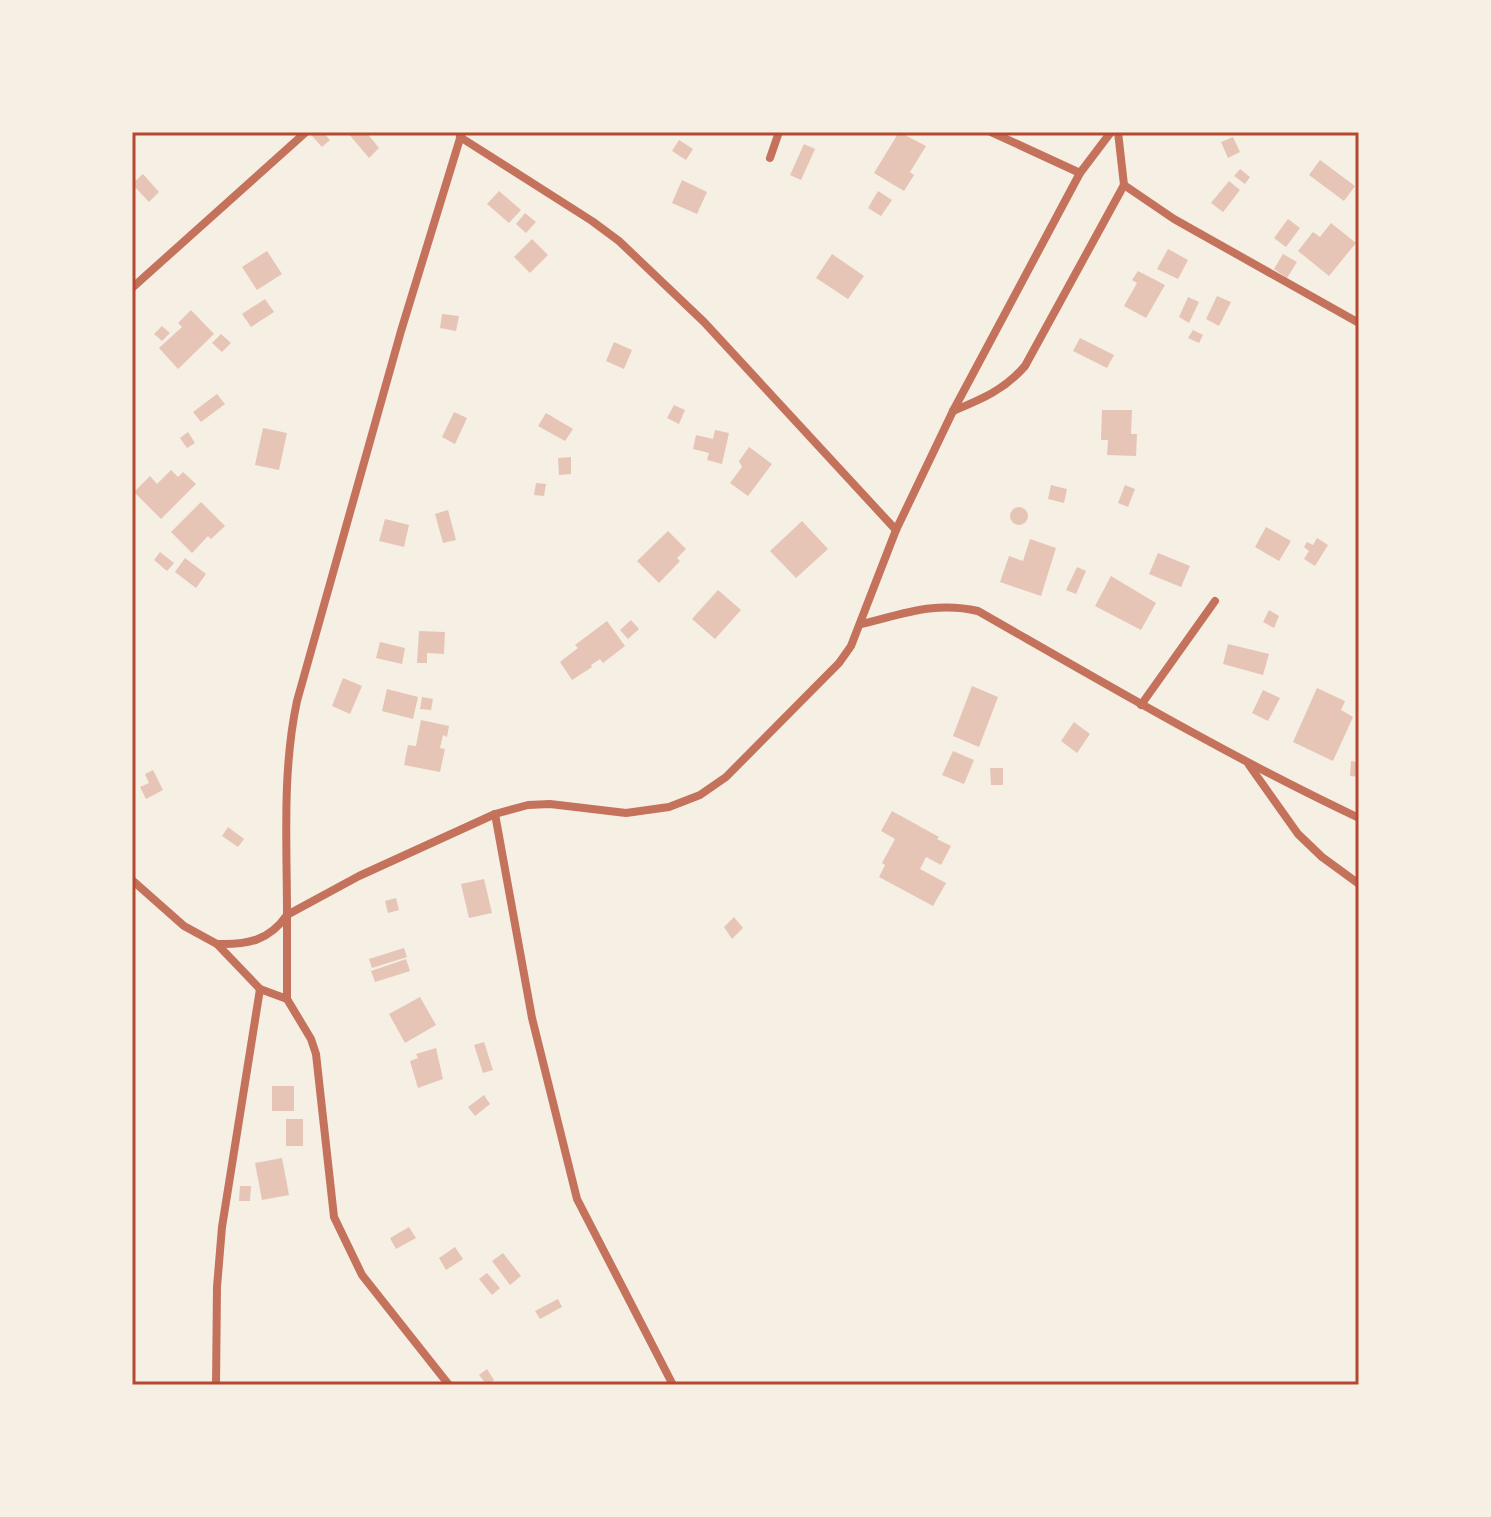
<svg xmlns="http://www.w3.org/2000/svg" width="1491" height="1517" font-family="Roboto,sans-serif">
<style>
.building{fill:#e6c5b7}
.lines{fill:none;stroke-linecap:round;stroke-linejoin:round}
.minor{stroke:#c5725c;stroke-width:8}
.neatline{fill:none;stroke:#b5482f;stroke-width:3}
</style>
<rect width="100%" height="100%" fill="#f6efe4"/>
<g class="building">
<polygon points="316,132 323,132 330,140 322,147 312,136"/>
<polygon points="347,132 366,132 379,148 369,158"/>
<polygon points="899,132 926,146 910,172 914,175 904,191 874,173"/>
<polygon points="1233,137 1240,152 1228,158 1221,142"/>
<polygon points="679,140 693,149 686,160 672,151"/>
<polygon points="804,144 815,149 801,180 790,175"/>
<polygon points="1320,160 1355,186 1344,201 1309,175"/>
<polygon points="1240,169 1250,177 1245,184 1234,176"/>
<polygon points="143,174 159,192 149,202 132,184"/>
<polygon points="682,180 707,192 697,214 672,203"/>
<polygon points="1229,181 1240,190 1223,212 1211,203"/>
<polygon points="499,191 521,210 509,223 487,204"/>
<polygon points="878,191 892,200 881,216 868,208"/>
<polygon points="525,213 536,222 526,233 516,224"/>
<polygon points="1288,219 1300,228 1286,247 1274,238"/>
<polygon points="1331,223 1356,243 1329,276 1298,251 1313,232 1320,237"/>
<polygon points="532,239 548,255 530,273 514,257"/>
<polygon points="1168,249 1188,260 1178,279 1157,269"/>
<polygon points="267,251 282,274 257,290 242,267"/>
<polygon points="832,254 864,276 848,299 816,278"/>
<polygon points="1283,254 1297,262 1287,278 1274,269"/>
<polygon points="1138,271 1165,285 1146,318 1124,306 1137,283 1132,280"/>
<polygon points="1217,296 1231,302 1219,326 1206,319"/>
<polygon points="1188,297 1199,302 1189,323 1179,317"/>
<polygon points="265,299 274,312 251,327 242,314"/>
<polygon points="191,310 214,334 178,369 159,348 182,327 178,323"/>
<polygon points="442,314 459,316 456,331 440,328"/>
<polygon points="162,326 170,333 162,341 154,334"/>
<polygon points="1193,330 1203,335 1199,343 1188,338"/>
<polygon points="221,334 231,343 222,352 212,343"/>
<polygon points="1080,338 1114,355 1107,368 1073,351"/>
<polygon points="614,342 632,350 624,369 606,361"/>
<polygon points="217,394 225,404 201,422 193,412"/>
<polygon points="674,405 685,410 679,424 667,418"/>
<polygon points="1102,410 1132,410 1131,434 1137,434 1136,456 1107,455 1108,440 1101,440"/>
<polygon points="454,412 467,418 455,444 442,437"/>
<polygon points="546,413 573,429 565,441 538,426"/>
<polygon points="263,428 287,433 279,470 255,465"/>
<polygon points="715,430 729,433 722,464 707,460 709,453 693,449 696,435 713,439"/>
<polygon points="188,432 195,443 187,448 180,438"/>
<polygon points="749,447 772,464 748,496 730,483 742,467 739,461"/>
<polygon points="571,457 571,474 559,475 558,458"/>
<polygon points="171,470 178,477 183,472 196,484 161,519 134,492 150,476 157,484"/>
<polygon points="536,483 546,484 544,496 534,495"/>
<polygon points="1051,485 1067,489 1064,503 1048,499"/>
<polygon points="1125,485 1135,489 1128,507 1118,503"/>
<polygon points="201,502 225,526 211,539 208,536 192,553 171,532"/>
<circle cx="1019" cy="516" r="9"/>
<polygon points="448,510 456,540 443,543 435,514"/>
<polygon points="385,519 409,525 404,547 379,541"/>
<polygon points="802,521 828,549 796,578 770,551"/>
<polygon points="1266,527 1291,541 1279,561 1255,547"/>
<polygon points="668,531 686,549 677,558 680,561 659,583 637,561"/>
<polygon points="1317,538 1328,545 1315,566 1304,559 1309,551 1304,547 1307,542 1313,545"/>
<polygon points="1030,539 1056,548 1041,596 1000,582 1009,556 1023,561"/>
<polygon points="160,552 174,563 167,571 154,560"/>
<polygon points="1158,553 1190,566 1181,587 1149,574"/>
<polygon points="185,558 206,574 196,588 175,572"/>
<polygon points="1077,567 1086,571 1076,594 1066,590"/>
<polygon points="1111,576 1156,603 1141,630 1095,606"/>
<polygon points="718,590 741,610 715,639 692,619"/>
<polygon points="1269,610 1279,616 1274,628 1263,622"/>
<polygon points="631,620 639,629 628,639 620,630"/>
<polygon points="607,621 625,646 603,663 600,659 591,665 592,667 572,680 560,662 578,648 575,645"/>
<polygon points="419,631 445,632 444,654 427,653 427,663 417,663"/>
<polygon points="380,642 405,648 402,664 376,658"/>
<polygon points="1228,644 1269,654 1263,675 1223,664"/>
<polygon points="343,678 362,686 350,714 332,706"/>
<polygon points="972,686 998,697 979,747 953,736"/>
<polygon points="1317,688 1345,701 1341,710 1353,717 1333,761 1293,742"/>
<polygon points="387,689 418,697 413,719 382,711"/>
<polygon points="1263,690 1280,698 1268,721 1252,713"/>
<polygon points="422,697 433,699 431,710 420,709"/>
<polygon points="421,720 449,726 447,737 443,735 440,748 445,749 440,772 404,765 408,745 416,746"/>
<polygon points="1074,722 1090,734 1077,753 1061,741"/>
<polygon points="953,751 974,760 964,784 942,775"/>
<polygon points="1351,761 1359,762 1359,777 1350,776"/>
<polygon points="990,768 1003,768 1003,785 991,785"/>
<polygon points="153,770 163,790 146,799 140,787 149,783 145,774"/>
<polygon points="892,811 939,837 937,839 951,846 941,865 926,857 920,869 946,883 933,906 879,877 885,865 882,863 895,839 881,831"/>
<polygon points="228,827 244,839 238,847 222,836"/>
<polygon points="484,879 492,913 469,918 461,884"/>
<polygon points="396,898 399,910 388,913 385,901"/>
<polygon points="734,917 743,928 732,939 724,927"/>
<polygon points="404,948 407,957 372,968 369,959"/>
<polygon points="406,959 410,971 375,982 371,971"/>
<polygon points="420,997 436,1025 405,1043 389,1014"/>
<polygon points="484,1042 493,1070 483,1073 474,1045"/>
<polygon points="436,1048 443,1079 418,1088 410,1061 418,1058 416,1054"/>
<rect x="272" y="1086" width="22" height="25"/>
<polygon points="484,1095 490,1104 475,1116 468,1107"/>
<rect x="286" y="1119" width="17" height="27"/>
<polygon points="282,1158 289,1195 262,1200 255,1163"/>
<polygon points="240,1186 251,1186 250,1201 239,1201"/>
<polygon points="409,1227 416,1238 396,1249 390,1238"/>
<polygon points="455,1247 463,1259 446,1270 439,1258"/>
<polygon points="503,1253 521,1276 510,1285 492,1261"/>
<polygon points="487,1273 500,1288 492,1295 479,1279"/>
<polygon points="558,1299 562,1307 540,1319 535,1311"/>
<polygon points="487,1369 494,1380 487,1385 479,1375"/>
</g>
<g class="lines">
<g class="minor">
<polyline points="991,132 1080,173"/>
<polyline points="460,137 592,221 619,241 704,322 896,530"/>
<polyline points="770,158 779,132"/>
<polyline points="1124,185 1174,219 1359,323"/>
<polyline points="132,288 306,132"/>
<path d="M953,411C982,399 1004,390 1025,366L1124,185L1118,132"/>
<path d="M861,624C903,614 935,601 978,611C1104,683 1228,756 1359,818"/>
<polyline points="1141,705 1215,601"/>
<polyline points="1249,765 1298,834 1322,857 1359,884"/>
<polyline points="495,814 532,1018 577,1199 673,1385"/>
<polyline points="132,880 184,926 217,944 260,989 287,999"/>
<path d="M217,944C247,945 269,941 287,915C287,844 282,771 297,701L401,331L462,132"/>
<polyline points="216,1385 217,1287 222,1227 260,989"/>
<polyline points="449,1385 362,1275 334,1217 316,1054 311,1039 287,999 287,915 359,876 495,814 528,805 550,804 626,813 669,807 700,795 726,777 839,663 851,646 896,530 953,411 1080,173 1111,132"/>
</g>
</g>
<rect width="1491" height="1517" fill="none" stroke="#f6efe4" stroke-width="268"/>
<rect x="134" y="134" width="1223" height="1249" class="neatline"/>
</svg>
